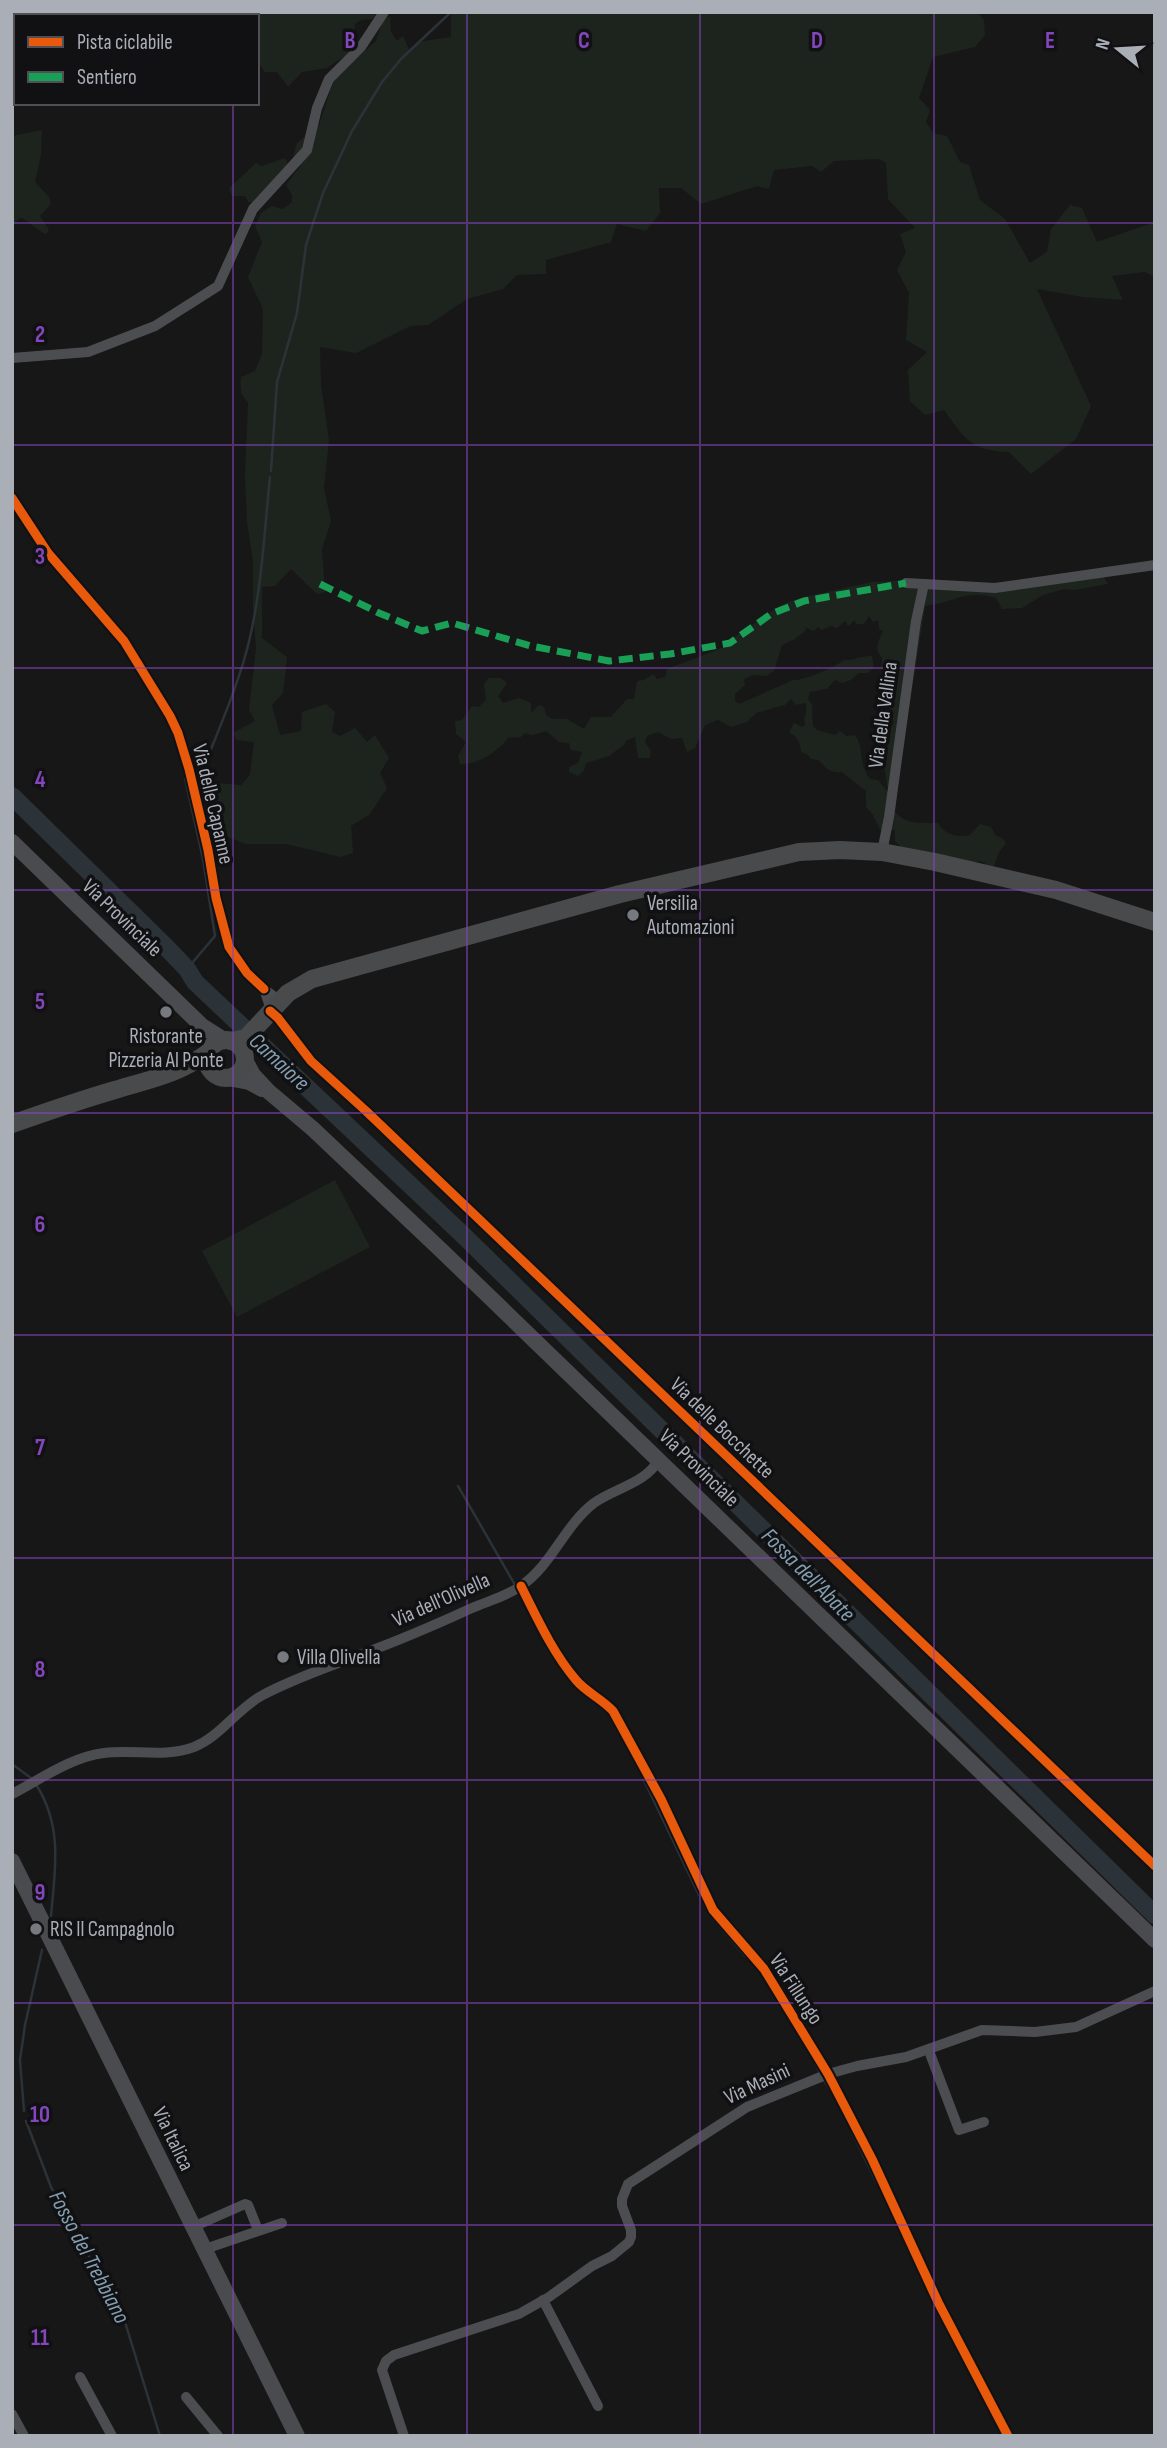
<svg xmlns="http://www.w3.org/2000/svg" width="1167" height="2448" font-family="'Sofia Sans Condensed',sans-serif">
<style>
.green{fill:#1d241e;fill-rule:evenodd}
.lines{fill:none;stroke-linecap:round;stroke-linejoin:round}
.stream{stroke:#2b3338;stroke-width:2.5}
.river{stroke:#2b3338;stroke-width:18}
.street{stroke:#4b4d50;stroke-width:10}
.secondary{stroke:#4a4b4e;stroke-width:16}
.primary{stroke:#494a4c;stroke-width:18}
.quiet{stroke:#1a9f57;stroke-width:7;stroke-dasharray:14 7;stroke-linecap:butt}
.cycleway-casing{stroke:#111113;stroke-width:13}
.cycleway{stroke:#e8590c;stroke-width:9}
.grid{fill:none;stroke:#8446bd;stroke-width:2;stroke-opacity:0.55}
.poi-dot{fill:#76797f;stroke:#111113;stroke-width:2.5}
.labels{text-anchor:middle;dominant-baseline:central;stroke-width:7;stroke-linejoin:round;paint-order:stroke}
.street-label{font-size:21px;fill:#a9aeb7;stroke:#111113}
.poi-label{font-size:21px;fill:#a9aeb7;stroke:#111113;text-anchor:start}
.water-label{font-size:23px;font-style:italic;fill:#829eb0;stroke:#111113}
.grid-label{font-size:23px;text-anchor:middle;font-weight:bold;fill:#8446bd;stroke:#111113;stroke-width:7;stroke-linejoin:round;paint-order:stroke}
</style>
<rect width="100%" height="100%" fill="#171717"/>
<g class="green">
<polygon points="12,12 68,12 66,16 16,16 16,29 12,28"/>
<polygon points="241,12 378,12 373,19 361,20 355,24 354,46 346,55 327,68 302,72 288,87 277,72 265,72 257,61 257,16 232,16"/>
<path d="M451,12H977L984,20L985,35L975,47L933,57L919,98L930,110L926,122L933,133L947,136L960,162L969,165L980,200L1005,219L1030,263L1047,252L1051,229L1070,205L1082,208L1097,242L1155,222V277L1145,272L1112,276L1123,300L1083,297L1037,289L1091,406L1076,439L1031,474L1009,452C971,451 965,439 944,410L925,415L910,401L908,370L927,352L906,340L909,293L897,270L906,252L900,234L915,228L888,199L886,163L879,159L834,161L821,172L812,166L774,170L769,189L757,186L701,204L681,188H659L660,213L646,231L617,224L611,242L546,260V274L517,275L503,289L467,299L428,325L410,326L356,353L320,347L321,384L329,440L324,488L331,521L322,549L325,592L317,594L291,569L275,586L262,587V638L287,657L283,693L272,705L280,735L301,731L302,712L326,704L335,712L332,732L340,736L355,728L367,742L375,735L389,758L380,773L387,788L370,814L351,826L353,853L340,857L287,844H245L210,829L208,805L201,800V790L216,783L241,785L250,775L254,742L236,740L233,733L255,721L249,710L256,648L253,608V562L247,523L245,476L248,402C240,395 240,388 241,377L255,371L262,354L263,309L248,277L262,242L255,226L261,213L272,206L283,209L292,202V195L286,185L301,165L293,156L297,143L319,125L335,77L376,41L384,18L390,17L391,32L397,41L403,36L410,52L417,42L451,37Z"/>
<path d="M42,130L41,155L35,182L49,197L51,204L40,216L49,230L46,234C35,230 30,220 20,218L12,225V136Z"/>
<polygon points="285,158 287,161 288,175 255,202 248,202 245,196 232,196 229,188 256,163 262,166"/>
<path d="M1100,571L1108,584L1075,590L1064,589L1043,595L1022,608L1002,609L996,598C972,591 963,597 941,603C936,605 931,604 925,606L897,786L895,812C906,825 923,823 938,823C945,835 958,838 970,835L980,824L991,827L996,836L1002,838L1006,843L999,852L994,866L988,869L985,863L980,861L967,864L902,848L895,841V830H880L873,815L866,807V791L842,772C828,773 827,768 818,760L811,759L808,755L801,752C800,742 798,737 789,732L794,723L802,727L805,725L804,718L806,714V703L796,705L791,699L785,705L756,713L747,722L731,727L718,720L705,725L695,748L687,752L682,738L671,739L658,732L647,736L645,742L651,751L650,758H638L635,737L625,741V744L609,756L586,763L584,771L578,776L569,772V767L578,763L582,752L571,750L569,743L559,742L546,731L533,735L525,733L521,737L508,738C499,751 476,766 460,764L458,756L466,742L456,734L455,721L462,720L472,706L479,707L486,699L484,684L489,678H501L507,683L498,696L503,703L519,698L531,703V713L539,705L544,707L546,715L552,719H567L584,729L591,717H611L627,699H634L637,681L644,680L653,674L657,679L665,677L667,669L735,643L733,638L781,605L800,598L872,582L916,580L995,586ZM869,616L873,622L878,620L879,629L883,631C879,641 873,648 882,658L881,668L893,675C891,689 886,709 894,722L884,739L882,751L886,756L884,764L888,792L878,780L870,779C857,762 865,748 855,735L847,736L840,731L835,735L817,730L813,726L812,705L808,699L810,692L827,689L835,680L842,683L851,680L859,673H868L874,667L872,656C862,655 854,661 844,660C835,667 804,681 793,680L739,704L735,701V694L745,685L744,679L753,675L767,676L774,671L782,645L795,639L806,630L805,627L814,631L818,627L822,630L831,626L837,628L845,621L848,626L855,620L856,624H864Z"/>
<polygon points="335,1180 370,1247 237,1317 202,1251"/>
</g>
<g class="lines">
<g class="stream">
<polyline points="271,471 277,382 297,313 306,245 323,193 352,131 382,82 401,59 451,12"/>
<path d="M193,775L202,771C217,734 233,698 244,660C261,604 264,535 270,477"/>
<polyline points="187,969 215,936 203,859 185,778 187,777"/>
<polyline points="458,1486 515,1585"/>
<polyline points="12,1764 31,1778"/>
<polyline points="643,1778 699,1895"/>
<path d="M37,1786C63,1828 55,1870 51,1916"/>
<polyline points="713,1918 745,1956"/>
<polyline points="814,2060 820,2073"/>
<polyline points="824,2080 831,2091"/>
<polyline points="24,2111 20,2060 25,2025 42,1950"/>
<polyline points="26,2121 51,2187 125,2322 160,2436"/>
<polyline points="851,2130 877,2183"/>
</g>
<polyline class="river" points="12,796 168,949 187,969 195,982 462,1234 1155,1915"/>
<g class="street">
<polyline points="12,358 88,352 155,326 218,286 253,209 307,150 317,108 329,79 361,47 384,12"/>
<polyline points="12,498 48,553 124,641 170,716 178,733 189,769 208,850 216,898 229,947 247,973 264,989"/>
<polyline points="906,583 995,588 1155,565"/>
<polyline points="882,852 889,817 916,621 924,584"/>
<polyline points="271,1010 264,989 280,1001"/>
<polyline points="270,1011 278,1018 311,1061 366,1111 1155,1866"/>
<path d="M521,1586C537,1618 553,1653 576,1680C586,1692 602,1699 613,1711L661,1799L713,1910L764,1969L828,2074L872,2159L938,2302L1008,2436"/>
<path d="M12,1794C41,1779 71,1757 104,1753C134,1749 164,1758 194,1747C221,1736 236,1710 261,1696C292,1679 326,1668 359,1655C398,1641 435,1625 472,1608C488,1601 507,1596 521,1586C552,1565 564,1526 594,1503C615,1488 647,1483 659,1459"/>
<polyline points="929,2051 959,2130 984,2122"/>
<polyline points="193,2227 245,2204 248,2205 258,2230"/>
<polyline points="205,2249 282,2223"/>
<polyline points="543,2300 598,2406"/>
<polyline points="80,2377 112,2436"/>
<polyline points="186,2397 218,2436"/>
<polyline points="12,2414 24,2436"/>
<polyline points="404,2436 382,2370 386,2361 394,2355 519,2314 549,2297 592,2266 612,2256 629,2242 631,2237 631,2230 622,2206 622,2199 628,2184 747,2107 828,2074 857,2066 906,2057 982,2030 1035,2032 1076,2027 1155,1991"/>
</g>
<g class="secondary">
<polyline points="12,842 202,1026 224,1040"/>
<polyline points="245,1060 253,1075 268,1091 313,1129 443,1252 1155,1940"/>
<polyline points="228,1078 249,1082 262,1089"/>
<polyline points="12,1861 297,2436"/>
</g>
<g class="primary">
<circle cx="226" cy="1059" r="19"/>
<polyline points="231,1041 246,1038 288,993 312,979 620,894 799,852 840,850 882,852 935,862 1056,890 1155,922"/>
<path d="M12,1124C46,1112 80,1100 115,1090C151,1079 177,1075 209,1052"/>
</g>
<polyline class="quiet" points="320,584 379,613 422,631 452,623 531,646 609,661 670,654 730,643 771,614 804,601 906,583"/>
<g class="cycleway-casing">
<g id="cycleway">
<polyline points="12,498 48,553 124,641 170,716 178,733 189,769 208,850 216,898 229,947 247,973 264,989"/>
<polyline points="270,1011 278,1018 311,1061 366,1111 1155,1866"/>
<path d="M521,1586C537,1618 553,1653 576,1680C586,1692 602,1699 613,1711L661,1799L713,1910L764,1969L828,2074L872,2159L938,2302L1008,2436"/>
</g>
</g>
<use href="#cycleway" class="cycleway"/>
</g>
<path class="grid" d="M233,12V16M467,12V2436M700,12V2436M934,12V2436M233,103V2436M12,223H1155M12,445H1155M12,668H1155M12,890H1155M12,1113H1155M12,1335H1155M12,1558H1155M12,1780H1155M12,2003H1155M12,2225H1155"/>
<g class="poi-dot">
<circle cx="633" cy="915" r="7"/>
<circle cx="166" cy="1012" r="7"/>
<circle cx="283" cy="1657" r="7"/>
<circle cx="36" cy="1929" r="7"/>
</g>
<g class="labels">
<g class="street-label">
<text transform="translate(883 715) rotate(-82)">Via della Vallina</text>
<text transform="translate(213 804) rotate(77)">Via delle Capanne</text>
<text transform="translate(122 918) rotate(44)">Via Provinciale</text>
<text transform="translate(722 1428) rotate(44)">Via delle Bocchette</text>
<text transform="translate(699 1468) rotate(44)">Via Provinciale</text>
<text transform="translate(441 1600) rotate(-24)">Via dell'Olivella</text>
<text transform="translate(796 1989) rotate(57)">Via Fillungo</text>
<text transform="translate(757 2084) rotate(-25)">Via Masini</text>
<text transform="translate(173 2139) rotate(64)">Via Italica</text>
</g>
<g class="poi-label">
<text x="647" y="903">Versilia<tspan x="647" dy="24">Automazioni</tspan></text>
<text x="166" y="1036" text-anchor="middle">Ristorante<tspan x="166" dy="24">Pizzeria Al Ponte</tspan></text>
<text x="297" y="1657">Villa Olivella</text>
<text x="50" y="1929">RIS Il Campagnolo</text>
</g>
<g class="water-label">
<text transform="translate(279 1062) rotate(43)">Camaiore</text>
<text transform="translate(808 1575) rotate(45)">Fossa dell'Abate</text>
<text transform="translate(89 2257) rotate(62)">Fosso del Trebbiano</text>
</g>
</g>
<g class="grid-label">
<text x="350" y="48">B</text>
<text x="584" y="48">C</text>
<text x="817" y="48">D</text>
<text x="1050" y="48">E</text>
<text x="40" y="342">2</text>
<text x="40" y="564">3</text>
<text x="40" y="787">4</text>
<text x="40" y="1009">5</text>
<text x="40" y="1232">6</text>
<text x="40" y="1455">7</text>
<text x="40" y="1677">8</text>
<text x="40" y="1900">9</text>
<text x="40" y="2122">10</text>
<text x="40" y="2345">11</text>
</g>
<rect width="1167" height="2448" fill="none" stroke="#a9aeb7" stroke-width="28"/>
<rect x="14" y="14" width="245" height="91" fill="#111113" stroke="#4e5055" stroke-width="2"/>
<rect x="28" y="37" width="35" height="10" fill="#e8590c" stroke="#4e5055" stroke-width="2"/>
<text x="77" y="49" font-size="21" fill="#a9aeb7">Pista ciclabile</text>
<rect x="28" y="72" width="35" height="10" fill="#1a9f57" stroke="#4e5055" stroke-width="2"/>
<text x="77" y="84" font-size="21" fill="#a9aeb7">Sentiero</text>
<g transform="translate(1118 49) rotate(288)" stroke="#111113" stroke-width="5" paint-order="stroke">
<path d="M0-5L12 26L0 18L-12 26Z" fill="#a9aeb7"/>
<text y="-10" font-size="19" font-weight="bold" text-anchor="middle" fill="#a9aeb7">N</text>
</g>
</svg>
